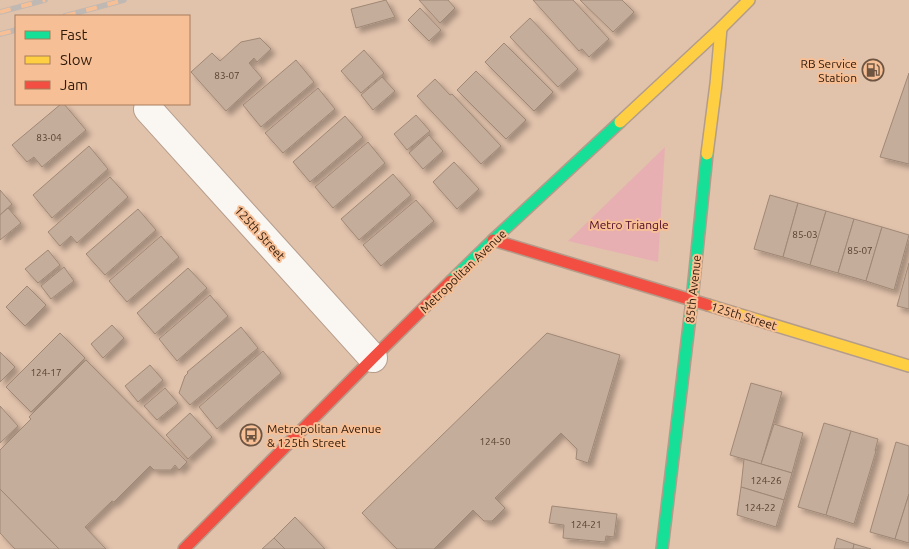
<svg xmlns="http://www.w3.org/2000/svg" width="909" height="549" font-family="Ubuntu,sans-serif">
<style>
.green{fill:#e8afb3}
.building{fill:#c5ad9b;stroke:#9f8876;filter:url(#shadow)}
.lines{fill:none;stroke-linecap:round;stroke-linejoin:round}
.street-casing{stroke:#b49c8a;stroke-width:30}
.fast-casing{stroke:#b49c8a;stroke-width:14}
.slow-casing{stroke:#b49c8a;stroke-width:14}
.jam-casing{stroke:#b49c8a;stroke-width:14}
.street{stroke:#faf6f2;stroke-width:28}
.fast{stroke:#16e098;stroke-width:11}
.slow{stroke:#ffcf43;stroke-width:11}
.jam{stroke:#f24e42;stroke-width:11}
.rail-casing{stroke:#c0b8b2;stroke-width:5.5}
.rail{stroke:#f7bf95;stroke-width:4;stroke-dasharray:11;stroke-linecap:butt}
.labels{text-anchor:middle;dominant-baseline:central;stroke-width:4;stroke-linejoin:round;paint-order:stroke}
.number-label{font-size:10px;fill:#543f2e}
.poi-label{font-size:12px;fill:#2f1a0a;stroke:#f7bf95;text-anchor:end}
.park-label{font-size:12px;fill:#4d0929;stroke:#f7bf95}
.street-label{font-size:12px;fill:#2f1a0a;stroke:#f7bf95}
</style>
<defs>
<filter id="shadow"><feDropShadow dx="4.5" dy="4.5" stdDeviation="2.5" flood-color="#0004"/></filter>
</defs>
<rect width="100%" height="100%" fill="#e1c2ab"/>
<polygon class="green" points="665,147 658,262 568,241"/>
<g class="building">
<polygon points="386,0 395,17 356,28 351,9"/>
<polygon points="419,0 448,0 455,8 440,23"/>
<polygon points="533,0 573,0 609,39 589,57 582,49 579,51"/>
<polygon points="580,0 622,0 634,12 613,32"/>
<polygon points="420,8 441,30 429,41 408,20"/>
<polygon points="530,18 578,69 558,87 510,37"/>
<polygon points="260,38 271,49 257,62 254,58 249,63 262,78 226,111 191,72 212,53 220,61 241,42"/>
<polygon points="504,43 553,92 534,111 485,62"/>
<polygon points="364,50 384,73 361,93 341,71"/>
<polygon points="296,60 314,82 261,127 243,105"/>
<polygon points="476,71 526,120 506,139 457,90"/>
<polygon points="909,73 909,164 880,157"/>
<polygon points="382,77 395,91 373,110 361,95"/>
<polygon points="435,79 450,95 452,94 501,146 481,164 417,96"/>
<polygon points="318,88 335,109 283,153 265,133"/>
<polygon points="61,104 64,104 86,130 42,167 34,157 27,162 12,145"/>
<polygon points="416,115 430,131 407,150 394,134"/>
<polygon points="345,116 363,137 310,182 293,162"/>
<polygon points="429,135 443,151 423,169 409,153"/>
<polygon points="368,142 385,163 333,208 315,187"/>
<polygon points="89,146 108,169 52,218 33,195"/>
<polygon points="454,162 479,189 457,209 433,182"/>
<polygon points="393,174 411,195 359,240 341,219"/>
<polygon points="110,177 128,197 77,243 71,236 60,246 48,232"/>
<polygon points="0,190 12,204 0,215"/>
<polygon points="770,195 798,203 783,257 754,249"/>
<polygon points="416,200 434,221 381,266 363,245"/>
<polygon points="798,203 826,211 810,265 783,257"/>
<polygon points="8,208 21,223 0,240 0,215"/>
<polygon points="138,209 156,230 105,275 86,254"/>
<polygon points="826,211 854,219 838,273 810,265"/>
<polygon points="854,219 882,227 866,281 838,273"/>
<polygon points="882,227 909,235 894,290 866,281"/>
<polygon points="161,236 179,257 127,302 109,281"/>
<polygon points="48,250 60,265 38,283 25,269"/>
<polygon points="909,263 909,309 897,306"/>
<polygon points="64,267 74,281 51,299 41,286"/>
<polygon points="188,268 207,288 155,334 137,313"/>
<polygon points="27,286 46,305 25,326 6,307"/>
<polygon points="210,295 228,316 177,361 159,339"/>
<polygon points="112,325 124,338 103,358 91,344"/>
<polygon points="241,327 258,348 190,405 179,393 185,376 188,373 187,372"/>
<polygon points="60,333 85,358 31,412 6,387"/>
<polygon points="547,333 620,355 588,463 576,459 577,449 561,433 495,498 505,508 492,521 484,521 473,510 434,549 397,549 362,513"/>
<polygon points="263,351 281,373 217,429 199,407"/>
<polygon points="0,352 15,367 0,382"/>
<polygon points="86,360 187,462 179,470 175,465 171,470 154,470 150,466 114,502 112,501 85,527 106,549 59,549 0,489 0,450 31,419 29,417"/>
<polygon points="150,365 163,380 138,402 125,386"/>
<polygon points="751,383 782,392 761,464 730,455"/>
<polygon points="165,388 178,403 157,420 144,406"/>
<polygon points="0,406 18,426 0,443"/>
<polygon points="190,413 212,437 188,459 166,435"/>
<polygon points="824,423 851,431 826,515 798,507"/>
<polygon points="774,424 803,433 792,473 761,464"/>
<polygon points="851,431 878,439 875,451 876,451 854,524 826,515"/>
<polygon points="896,442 909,446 909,494 895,539 870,532"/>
<polygon points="744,459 792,473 784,500 741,487"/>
<polygon points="741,487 784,500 776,527 737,515"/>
<polygon points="0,489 59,549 15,549 0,533"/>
<polygon points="909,494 909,543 895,539"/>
<polygon points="552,506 617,514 614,537 606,536 605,542 563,538 564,525 549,523"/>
<polygon points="295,517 325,549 285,549 274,538"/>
<polygon points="274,538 285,549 262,549"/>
<polygon points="837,538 854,544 853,549 834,549"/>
<polygon points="854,544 871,549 853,549"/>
</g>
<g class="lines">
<g class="street-casing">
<polyline id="street" points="148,109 373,358"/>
</g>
<g class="fast-casing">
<g id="fast">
<polyline points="451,281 493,240 620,122"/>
<polyline points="662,549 692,300 707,154"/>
</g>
</g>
<g class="slow-casing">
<g id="slow">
<polyline points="620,122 721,28 749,0"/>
<polyline points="707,154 716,84 721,28"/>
<polyline points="708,305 909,366"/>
</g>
</g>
<g class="jam-casing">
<g id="jam">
<polyline points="493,240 708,305"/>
<polyline points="184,549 373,358 451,281"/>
</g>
</g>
<use href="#street" class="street"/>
<use href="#fast" class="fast"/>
<use href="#slow" class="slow"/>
<use href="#jam" class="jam"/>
<g class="rail-casing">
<g id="rail">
<polyline points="0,12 45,0"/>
<polyline points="65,16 124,0"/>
<polyline points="0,34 16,30"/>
</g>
</g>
<use href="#rail" class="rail"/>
</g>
<defs>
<g id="fuel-ring" transform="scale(1.125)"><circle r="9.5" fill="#f7bf95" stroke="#6d5542" stroke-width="1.5"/><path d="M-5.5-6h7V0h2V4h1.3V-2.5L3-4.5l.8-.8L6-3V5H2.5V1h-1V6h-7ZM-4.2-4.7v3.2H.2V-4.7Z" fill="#6d5542"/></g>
<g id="bus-ring" transform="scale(1.125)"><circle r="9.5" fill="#f7bf95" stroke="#6d5542" stroke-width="1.5"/><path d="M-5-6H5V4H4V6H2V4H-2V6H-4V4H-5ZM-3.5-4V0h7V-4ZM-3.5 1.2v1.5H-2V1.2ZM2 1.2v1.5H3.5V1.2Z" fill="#6d5542"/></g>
</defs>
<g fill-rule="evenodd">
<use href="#fuel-ring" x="873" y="70"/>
<use href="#bus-ring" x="251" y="435"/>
</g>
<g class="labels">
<g class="number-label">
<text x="227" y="75">83-07</text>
<text x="49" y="137">83-04</text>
<text x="805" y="234">85-03</text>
<text x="860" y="250">85-07</text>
<text x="46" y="372">124-17</text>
<text x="495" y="441">124-50</text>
<text x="766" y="480">124-26</text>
<text x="760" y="507">124-22</text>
<text x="586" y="524">124-21</text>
</g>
<g class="poi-label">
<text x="857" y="63">RB Service<tspan x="857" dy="14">Station</tspan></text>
<text x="267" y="428" text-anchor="start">Metropolitan Avenue<tspan x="267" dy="14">&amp; 125th Street</tspan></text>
</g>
<g class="park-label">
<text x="629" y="224">Metro Triangle</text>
</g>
<g class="street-label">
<text transform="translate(260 233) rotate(48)">125th Street</text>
<text transform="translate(463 271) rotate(-44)">Metropolitan Avenue</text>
<text transform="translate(693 289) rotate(-84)">85th Avenue</text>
<text transform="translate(744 316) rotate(17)">125th Street</text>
</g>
</g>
<rect x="15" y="15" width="175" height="90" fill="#f7bf95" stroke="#a77d5d"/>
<rect x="25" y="31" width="25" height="8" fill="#16e098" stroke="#a77d5d"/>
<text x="60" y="40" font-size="15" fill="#2f1a0a">Fast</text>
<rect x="25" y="56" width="25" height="8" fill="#ffcf43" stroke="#a77d5d"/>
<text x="60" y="65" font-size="15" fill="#2f1a0a">Slow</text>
<rect x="25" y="81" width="25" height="8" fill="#f24e42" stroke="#a77d5d"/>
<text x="60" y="90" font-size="15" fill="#2f1a0a">Jam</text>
</svg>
